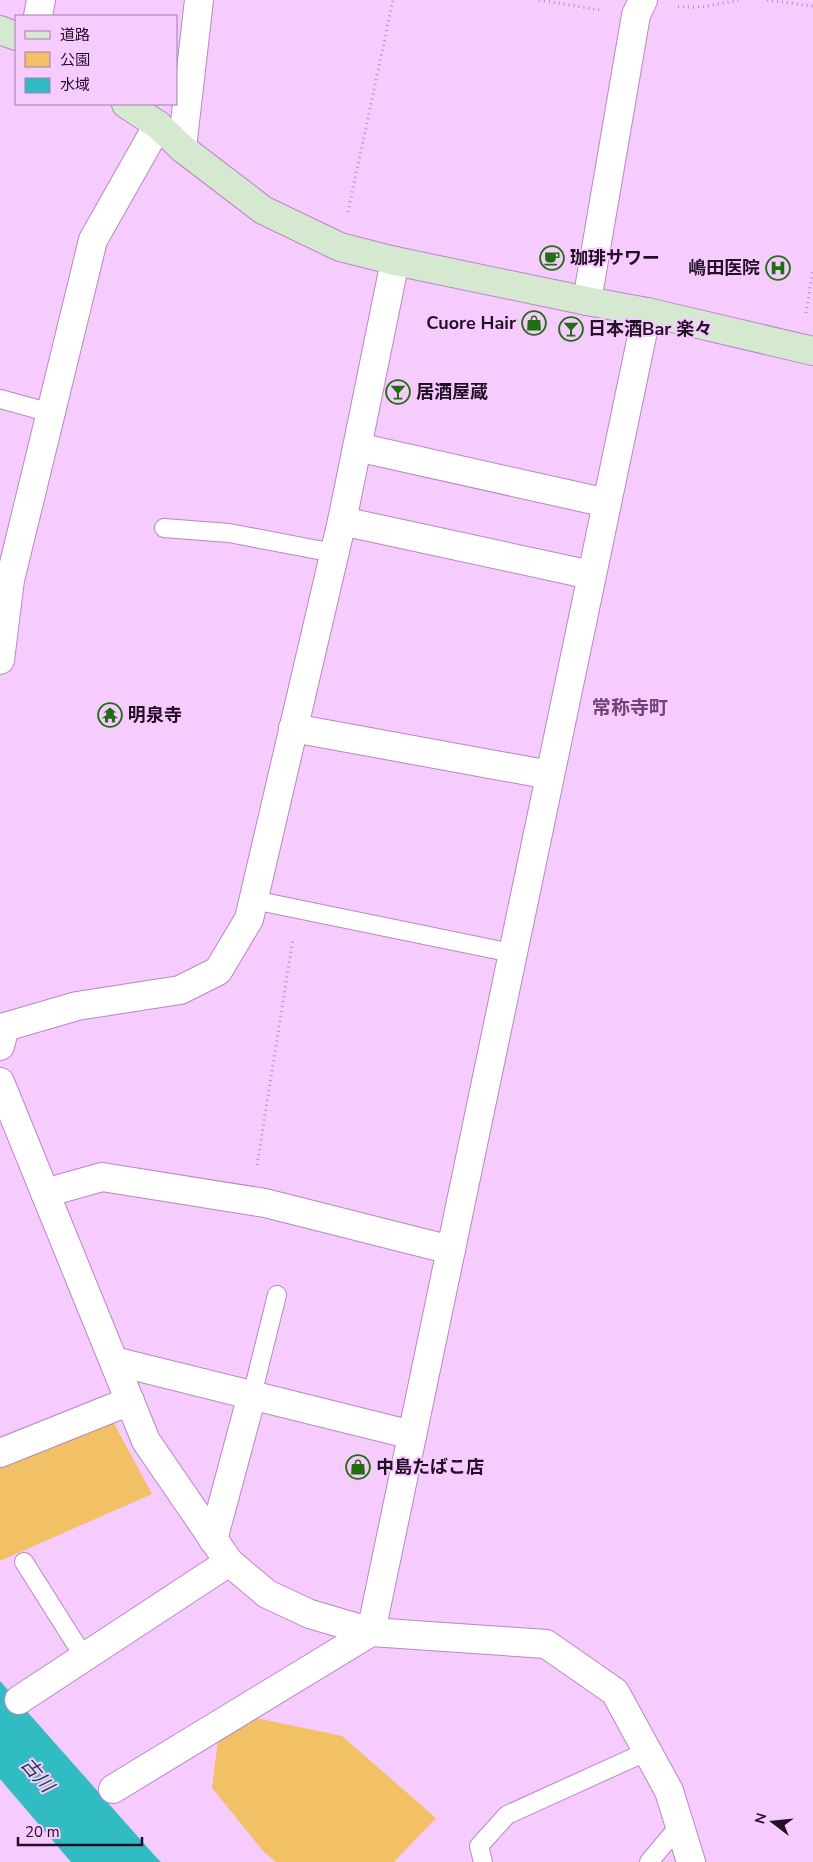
<svg xmlns="http://www.w3.org/2000/svg" width="813" height="1862" font-family="'Nunito Sans','Noto Sans JP',sans-serif">
<style>
.green{fill:#f2c166}
.water{fill:#31bcc4}
.lines{fill:none;stroke-linecap:round;stroke-linejoin:round}
.lane-casing{stroke:#ba87c4;stroke-width:20}
.street-casing{stroke:#ba87c4;stroke-width:30}
.secondary-casing{stroke:#ba87c4;stroke-width:30}
.path{stroke:#b491bb;stroke-width:3;stroke-dasharray:1 4;stroke-linecap:butt}
.lane{stroke:#fff;stroke-width:18}
.street{stroke:#fff;stroke-width:28}
.secondary{stroke:#d4e9d0;stroke-width:28}
.labels{text-anchor:middle;dominant-baseline:central;stroke-width:4;stroke-linejoin:round;paint-order:stroke}
.poi-label{font-size:18px;font-weight:bold;fill:#231027;stroke:#f6cbfe;text-anchor:start}
.neighbourhood-label{font-size:19px;font-weight:bold;fill:#704279;stroke:#f6cbfe}
.water-label{font-size:19px;font-style:italic;fill:#1d3a3b;stroke:#f6cbfe}
</style>
<rect width="100%" height="100%" fill="#f6cbfe"/>
<g class="green">
<polygon points="111,1418 152,1494 0,1561 0,1462"/>
<polygon points="252,1717 342,1736 436,1818 394,1862 276,1862 263,1851 212,1788 218,1739"/>
</g>
<polygon class="water" points="0,1681 155,1856 161,1862 71,1862 0,1779"/>
<g class="lines">
<g class="lane-casing">
<g id="lane">
<polyline points="0,399 51,413"/>
<polyline points="164,528 229,533 334,553"/>
<polyline points="254,900 512,953"/>
<polyline points="252,1395 277,1295"/>
<polyline points="24,1562 84,1657"/>
<polyline points="483,1862 479,1846 507,1815 648,1751"/>
<polyline points="649,1862 680,1825"/>
</g>
</g>
<g class="street-casing">
<g id="street">
<polyline points="38,16 41,0"/>
<polyline points="182,148 199,0"/>
<polyline points="587,301 636,15 643,0"/>
<polyline points="357,447 607,503"/>
<polyline points="342,521 591,575"/>
<polyline points="0,660 10,580 93,240 158,125"/>
<polyline points="293,728 550,775"/>
<polyline points="0,1046 5,1027 77,1006 180,990 218,971 249,919 342,521 395,261"/>
<polyline points="0,1082 146,1441 229,1562 267,1594 310,1614 371,1632 546,1644 615,1692 669,1791 691,1862"/>
<polyline points="45,1193 102,1177 265,1203 451,1250"/>
<polyline points="114,1361 412,1435"/>
<polyline points="0,1453 130,1401"/>
<polyline points="213,1540 252,1395"/>
<polyline points="19,1700 229,1562"/>
<polyline points="113,1789 371,1632 647,312"/>
</g>
</g>
<g class="secondary-casing">
<g id="secondary">
<polyline points="0,30 16,36"/>
<polyline points="126,104 158,125 182,148 263,210 340,247 395,261 587,301 647,312 813,351"/>
</g>
</g>
<g class="path">
<polyline points="539,0 600,10"/>
<polyline points="767,0 813,6"/>
<polyline points="678,7 702,7 739,0"/>
<polyline points="348,212 393,0"/>
<polyline points="806,313 813,269"/>
<polyline points="257,1165 293,939"/>
</g>
<use href="#lane" class="lane"/>
<use href="#street" class="street"/>
<use href="#secondary" class="secondary"/>
</g>
<defs>
<g id="cafe-ring" transform="scale(1.25)"><circle r="9.5" fill="#f6cbfe" stroke="#206e11" stroke-width="1.5"/><path d="M-5.5-4.5H6V0H3Q3 3.5 0 3.5H-2.5Q-5.5 3.5-5.5 0ZM3-3.2v2h1.7v-2ZM-6 4.5H4V6H-6Z" fill="#206e11"/></g>
<g id="hospital-ring" transform="scale(1.25)"><circle r="9.5" fill="#f6cbfe" stroke="#206e11" stroke-width="1.5"/><path d="M-5-5h3v3.5h4V-5h3V5h-3V1.5h-4V5h-3Z" fill="#206e11"/></g>
<g id="shop-ring" transform="scale(1.25)"><circle r="9.5" fill="#f6cbfe" stroke="#206e11" stroke-width="1.5"/><path d="M-5-2.5h2.3a2.7 3.5 0 0 1 5.4 0H5L5.5 6h-11ZM-1.5-2.5h3a1.5 2.3 0 0 0-3 0Z" fill="#206e11"/></g>
<g id="bar-ring" transform="scale(1.25)"><circle r="9.5" fill="#f6cbfe" stroke="#206e11" stroke-width="1.5"/><path d="M-6-5H6L.8 .8V4.5H3.5V6h-7V4.5H-.8V.8Z" fill="#206e11"/></g>
<g id="temple-ring" transform="scale(1.25)"><circle r="9.5" fill="#f6cbfe" stroke="#206e11" stroke-width="1.5"/><path d="M0-6L5-2H3V0L6.5 2.5H4V6H1.5V3h-3V6H-4V2.5H-6.5L-3 0V-2H-5Z" fill="#206e11"/></g>
</defs>
<g fill-rule="evenodd">
<use href="#cafe-ring" x="552" y="258"/>
<use href="#hospital-ring" x="778" y="268"/>
<use href="#shop-ring" x="534" y="323"/>
<use href="#bar-ring" x="571" y="329"/>
<use href="#bar-ring" x="398" y="392"/>
<use href="#temple-ring" x="110" y="715"/>
<use href="#shop-ring" x="358" y="1467"/>
</g>
<g class="labels">
<g class="poi-label">
<text x="570" y="258">珈琲サワー</text>
<text x="760" y="268" text-anchor="end">嶋田医院</text>
<text x="516" y="323" text-anchor="end">Cuore Hair</text>
<text x="588" y="329">日本酒Bar 楽々</text>
<text x="416" y="392">居酒屋蔵</text>
<text x="128" y="715">明泉寺</text>
<text x="376" y="1467">中島たばこ店</text>
</g>
<g class="neighbourhood-label">
<text x="630" y="708">常称寺町</text>
</g>
<g class="water-label">
<text transform="translate(37 1775) rotate(49)">古川</text>
</g>
</g>
<rect x="15" y="15" width="162" height="90" fill="#f6cbfe" stroke="#a280a8"/>
<rect x="25" y="31" width="25" height="8" fill="#d4e9d0" stroke="#a280a8"/>
<text x="60" y="40" font-size="15" fill="#231027">道路</text>
<rect x="25" y="52" width="25" height="15" fill="#f2c166" stroke="#a280a8"/>
<text x="60" y="65" font-size="15" fill="#231027">公園</text>
<rect x="25" y="78" width="25" height="15" fill="#31bcc4" stroke="#a280a8"/>
<text x="60" y="90" font-size="15" fill="#231027">水域</text>
<g transform="translate(773 1822) rotate(286)" stroke="#f6cbfe" stroke-width="4" paint-order="stroke">
<path d="M0-4L9 19L0 12L-9 19Z" fill="#231027"/>
<text y="-8" font-size="14" font-weight="bold" text-anchor="middle" fill="#231027">N</text>
</g>
<path d="M18 1837v8h124v-8" fill="none" stroke="#231027" stroke-width="2.5"/>
<text x="25" y="1837" font-size="15" fill="#231027" stroke="#f6cbfe" stroke-width="4" paint-order="stroke">20 m</text>
</svg>
